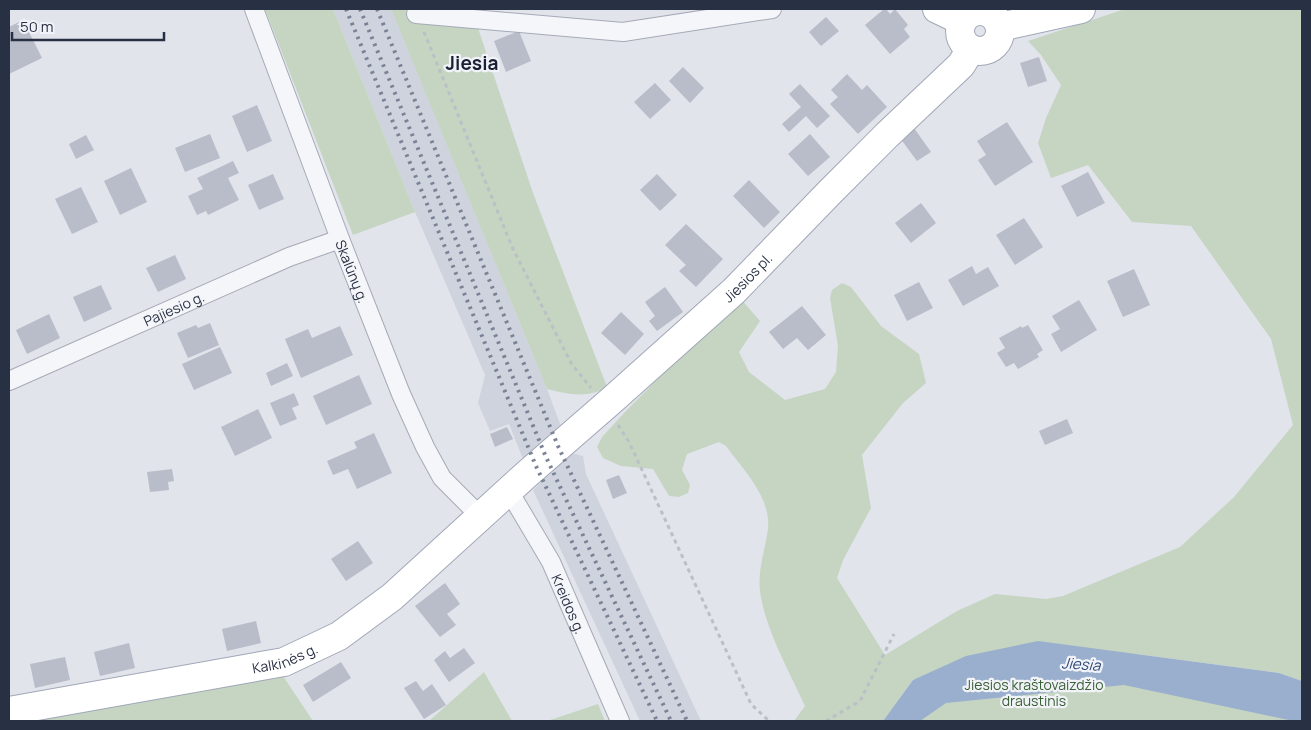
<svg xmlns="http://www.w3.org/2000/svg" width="1311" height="730" font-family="Manrope,sans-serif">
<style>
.built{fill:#cfd3dd}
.green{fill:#c5d5c2}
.water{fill:#9aafcd}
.building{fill:#b8bdc9}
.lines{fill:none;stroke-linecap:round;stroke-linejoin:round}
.street-casing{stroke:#a6aab6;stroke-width:20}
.primary-casing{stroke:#a0a7b7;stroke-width:30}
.path{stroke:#bbbfc6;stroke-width:3;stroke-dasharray:4 4;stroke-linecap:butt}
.street{stroke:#f4f6f9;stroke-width:18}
.primary{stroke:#fff;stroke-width:28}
.rail{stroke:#7a8295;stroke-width:4;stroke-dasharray:2.5 5;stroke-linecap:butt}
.labels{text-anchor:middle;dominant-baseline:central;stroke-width:4.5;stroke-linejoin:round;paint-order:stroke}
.street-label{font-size:14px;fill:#283044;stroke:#f1f3f8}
.park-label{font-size:14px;fill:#3a6035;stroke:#f1f3f8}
.water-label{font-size:15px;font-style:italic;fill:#304c7a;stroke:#f1f3f8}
.district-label{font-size:19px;font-weight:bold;fill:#1a2135;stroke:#f1f3f8}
</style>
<rect width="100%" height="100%" fill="#e1e4eb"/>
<g class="built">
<polygon points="333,9 391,9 416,69 547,389 562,429 523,459 509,424 490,431 478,403 485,375 415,212"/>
<polygon points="572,453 583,456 586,474 701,721 640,721 533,490"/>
</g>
<g class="green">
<polygon points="265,9 333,9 415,212 353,235"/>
<path d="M391,9H407L411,15L478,28L533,193L607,387C588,399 567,394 547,389Z"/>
<path d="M1125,9H1302V681L1279,673L1137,654L913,680L883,721H794L805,706C790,673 767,632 761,597C756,573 765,552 768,529C771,496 743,470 726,446L719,442L687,454L682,470L690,485L688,493L679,497L669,496L653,469L621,466L603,458L597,447L602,437L625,412L739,297L760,321L739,352L749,372L785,400L825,389L836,372L838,346L830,298L832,290L842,283L851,287L881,326L919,354L926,383L903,403L862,455L871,508L843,560L837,578L885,655L957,611L995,594L1046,599L1063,596L1180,547L1234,497L1293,425L1271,339L1191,226L1132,222L1088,165L1051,178L1038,143L1046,118L1061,85L1041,55L1028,41Z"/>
<polygon points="1025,663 1302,711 1302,721 902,721"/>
<polygon points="484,672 512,721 429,721"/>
<polygon points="281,673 313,721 14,721"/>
<polygon points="598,704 605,721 547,721"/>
</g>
<polygon class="water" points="1038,641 1279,673 1302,681 1302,721 1293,721 1124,685 946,703 920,721 883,721 913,680 966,656"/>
<g class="building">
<polygon points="884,9 886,9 890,14 895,9 908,25 904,29 910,37 890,54 865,25"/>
<polygon points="826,17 839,31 821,46 809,32"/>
<polygon points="23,20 42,58 9,74 9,27"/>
<polygon points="519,31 531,61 506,72 494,41"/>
<polygon points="1039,57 1047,81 1028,87 1020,63"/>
<polygon points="683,67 704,88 690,103 669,81"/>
<polygon points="847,74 862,90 867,85 887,107 858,134 830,104 838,97 831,90"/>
<polygon points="655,83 671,100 650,119 634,102"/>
<polygon points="800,84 830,116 817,128 806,116 789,132 782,124 801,107 789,94"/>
<polygon points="257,105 272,141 247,152 232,116"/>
<polygon points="1007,122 1033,162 995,186 978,160 986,155 977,141"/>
<polygon points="914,128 931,152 917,161 900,138"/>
<polygon points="210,134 220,158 185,172 175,148"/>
<polygon points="810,134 830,157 808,176 788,154"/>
<polygon points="86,135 94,150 76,159 69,144"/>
<polygon points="233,161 239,173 228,178 239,200 208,215 206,211 197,215 188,196 203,189 197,178"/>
<polygon points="131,168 147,202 120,215 104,181"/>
<polygon points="1088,172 1105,203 1077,217 1061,186"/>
<polygon points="273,174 284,199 259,210 248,185"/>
<polygon points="657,174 677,195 660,211 640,190"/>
<polygon points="749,180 780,212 764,228 733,196"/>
<polygon points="81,187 98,222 72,234 55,199"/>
<polygon points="921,203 936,223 911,243 895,223"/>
<polygon points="1024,218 1043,247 1015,265 996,235"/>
<polygon points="686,224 723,259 696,287 679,271 686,265 665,245"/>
<polygon points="175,255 186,279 158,292 146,268"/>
<polygon points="972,266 976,274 988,267 999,286 963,306 948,280"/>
<polygon points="1134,269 1150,305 1123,317 1107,281"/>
<polygon points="919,282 933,308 907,321 894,295"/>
<polygon points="101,285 112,309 84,322 73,297"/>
<polygon points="665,287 683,312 657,331 649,321 655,316 645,302"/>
<polygon points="1079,300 1097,330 1061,352 1051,334 1060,329 1052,316"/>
<polygon points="802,306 826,335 808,350 797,338 783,349 769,332"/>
<polygon points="621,312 644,334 625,355 601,333"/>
<polygon points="49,314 60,338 27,354 16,330"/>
<polygon points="210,323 219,345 188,358 177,333 196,325 198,328"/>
<polygon points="1028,325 1043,350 1037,354 1039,357 1018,369 1014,363 1006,367 997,353 1005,348 999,338 1021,326 1022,328"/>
<polygon points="340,326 353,355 301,378 285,339 308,329 312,338"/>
<polygon points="220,347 232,373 194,390 182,364"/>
<polygon points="287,363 293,376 271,386 266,373"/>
<polygon points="359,375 372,404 326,425 313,396"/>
<polygon points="294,393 299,405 292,408 297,419 280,426 270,403"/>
<polygon points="258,409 272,438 235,456 221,427"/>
<polygon points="1067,419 1073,433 1045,445 1039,431"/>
<polygon points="507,427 513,439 495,447 490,434"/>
<polygon points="374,433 392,473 357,489 348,469 333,475 327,461 357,448 354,442"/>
<polygon points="172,469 174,481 168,482 169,490 150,492 147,472"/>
<polygon points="619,475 627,493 613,499 606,480"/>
<polygon points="358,541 373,563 346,581 331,559"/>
<polygon points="445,583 460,604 447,614 456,625 440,637 415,606"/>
<polygon points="256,621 261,643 227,651 222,629"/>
<polygon points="129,643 135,668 100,676 94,652"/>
<polygon points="464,648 475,663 449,682 434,660 445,651 450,658"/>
<polygon points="65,657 70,680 35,688 30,664"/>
<polygon points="341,662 351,678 313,702 303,685"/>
<polygon points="416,681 423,691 432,684 446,705 424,719 404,688"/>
</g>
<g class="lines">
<g class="street-casing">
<g id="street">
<path id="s1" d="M254,9L340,239L401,394L425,447L442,478L481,517"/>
<polyline points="416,14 623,32 772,9"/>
<path id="s2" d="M9,381L289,257L340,239"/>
<path id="s3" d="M509,491L551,562L620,721"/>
</g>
</g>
<g class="primary-casing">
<g id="primary">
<polyline points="937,9 962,21"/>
<circle cx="980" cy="31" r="20"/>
<polyline points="1000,27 1081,9"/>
<path id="s4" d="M9,711L284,662L339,636L392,597L527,474L612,400L734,291L830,192L887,135L961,65L971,49"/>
</g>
</g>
<g class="path">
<polyline points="424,32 513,249 571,363 591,388"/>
<polyline points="618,425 629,442 751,704 769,721"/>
<polyline points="826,721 860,701 894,634"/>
</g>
<use href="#street" class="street"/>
<use href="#primary" class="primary"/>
<g class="rail">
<polyline points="346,9 536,466 657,721"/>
<polyline points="360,9 546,457 671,721"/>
<polyline points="377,9 558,446 687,721"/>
</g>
</g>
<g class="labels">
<g class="street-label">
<text stroke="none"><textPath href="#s1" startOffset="280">Skalūnų g.</textPath></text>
<text stroke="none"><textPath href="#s4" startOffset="884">Jiesios pl.</textPath></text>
<text stroke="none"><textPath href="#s2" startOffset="180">Pajiesio g.</textPath></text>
<text stroke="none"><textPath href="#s3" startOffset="128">Kreidos g.</textPath></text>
<text stroke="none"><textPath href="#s4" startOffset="281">Kalkinės g.</textPath></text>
</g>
<g class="park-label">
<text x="1034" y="684">Jiesios kraštovaizdžio<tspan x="1034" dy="16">draustinis</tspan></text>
</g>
<g class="water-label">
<text transform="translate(1081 664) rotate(4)">Jiesia</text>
</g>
<g class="district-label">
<text x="472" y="63">Jiesia</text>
</g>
</g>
<rect width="1311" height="730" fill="none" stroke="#283044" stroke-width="20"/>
<path d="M12 32v8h152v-8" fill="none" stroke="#283044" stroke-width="2.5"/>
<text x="20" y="32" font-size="15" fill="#283044" stroke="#f1f3f8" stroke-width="4" paint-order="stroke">50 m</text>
</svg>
